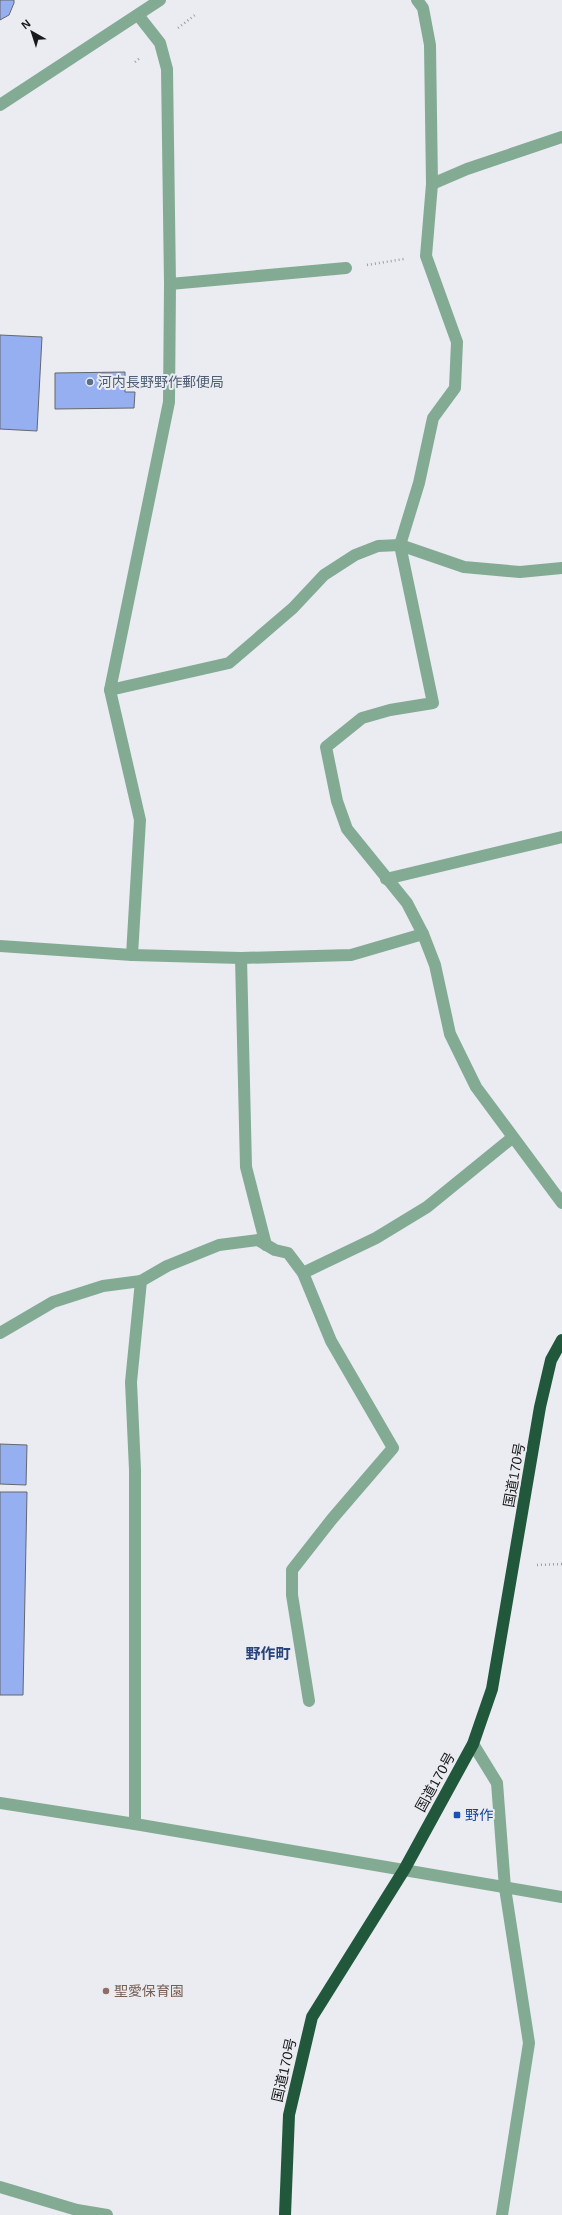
<svg xmlns="http://www.w3.org/2000/svg" width="562" height="2215" font-family="Helvetica,'Noto Sans JP',sans-serif">
<style>
.building{fill:#96aff1;stroke:#65676b}
.lines{fill:none;stroke-linecap:round;stroke-linejoin:round}
.path{stroke:#9c9ea2;stroke-width:2.5;stroke-dasharray:1 3;stroke-linecap:butt}
.minor{stroke:#83ab94;stroke-width:12}
.highway{stroke:#21583c;stroke-width:12}
.service-dot{fill:#5c6f8a;stroke:#eaecf1;stroke-width:1.5}
.transit-dot{fill:#1a4fb4;stroke:#eaecf1;stroke-width:1.5}
.education-dot{fill:#8d6e63;stroke:#eaecf1;stroke-width:1.5}
.labels{text-anchor:middle;dominant-baseline:central;stroke-width:4;stroke-linejoin:round;paint-order:stroke}
.service-label{font-size:14px;fill:#4e5e75;stroke:#eaecf1;text-anchor:start}
.street-label{font-size:14px;fill:#18191a;stroke:#eaecf1}
.transit-label{font-size:14px;fill:#164399;stroke:#eaecf1;text-anchor:start}
.education-label{font-size:14px;fill:#785e54;stroke:#eaecf1;text-anchor:start}
.neighbourhood-label{font-size:15px;font-weight:bold;fill:#28437b;stroke:#eaecf1}
</style>
<rect width="100%" height="100%" fill="#eaecf1"/>
<g class="building">
<polygon points="0,0 14,0 14,3 9,15 0,20"/>
<polygon points="0,335 42,337 37,431 0,429"/>
<polygon points="125,372 125,392 135,392 134,408 55,409 55,373"/>
<polygon points="0,1444 27,1445 26,1485 0,1484"/>
<polygon points="0,1492 27,1492 23,1695 0,1695"/>
</g>
<g class="lines">
<g class="path">
<polyline points="178,28 195,15"/>
<polyline points="135,62 141,57"/>
<polyline points="367,265 404,259"/>
<polyline points="537,1565 562,1564"/>
</g>
<g class="minor">
<polyline points="417,0 423,8 430,45 432,184 426,256 457,342 455,388 433,418 419,483 400,545 433,703 390,710 362,718 326,747 337,801 347,829 407,903 423,934"/>
<polyline points="0,105 160,0"/>
<polyline points="432,184 467,169 562,137"/>
<polyline points="170,284 346,268"/>
<polyline points="110,690 229,663 293,608 324,575 355,555 378,546 400,545 464,567 520,572 562,568"/>
<polyline points="386,879 562,837"/>
<polyline points="0,946 132,955 241,958 351,955 423,934 435,965 450,1034 476,1087 562,1203"/>
<polyline points="132,955 140,820 110,690 169,402 170,284 167,69 160,43 138,15"/>
<polyline points="241,958 246,1167 266,1245"/>
<polyline points="303,1273 331,1341 393,1448 332,1519 292,1570 292,1595 309,1701"/>
<polyline points="0,1333 53,1302 103,1286 141,1281"/>
<polyline points="473,1744 497,1783 505,1888 529,2043 502,2215"/>
<polyline points="0,1803 135,1824 562,1897"/>
<polyline points="135,1824 135,1470 131,1382 141,1281 167,1266 219,1245 258,1240 275,1250 288,1253 303,1273 376,1238 427,1207 512,1138"/>
<polyline points="0,2187 77,2210 107,2215"/>
</g>
<polyline class="highway" points="285,2215 289,2115 312,2017 404,1870 473,1744 492,1689 540,1407 551,1360 562,1340"/>
</g>
<circle class="service-dot" cx="90" cy="382" r="4"/>
<rect class="transit-dot" x="453" y="1811" width="8" height="8" rx="2"/>
<circle class="education-dot" cx="106" cy="1991" r="4"/>
<g class="labels">
<g class="service-label">
<text x="98" y="382">河内長野野作郵便局</text>
</g>
<g class="street-label">
<text transform="translate(514 1475) rotate(-80)">国道170号</text>
<text transform="translate(435 1782) rotate(-61)">国道170号</text>
<text transform="translate(284 2070) rotate(-77)">国道170号</text>
</g>
<g class="transit-label">
<text x="465" y="1815">野作</text>
</g>
<g class="education-label">
<text x="114" y="1991">聖愛保育園</text>
</g>
<g class="neighbourhood-label">
<text x="268" y="1653">野作町</text>
</g>
</g>
<g transform="translate(32 32) rotate(321)" stroke="#eaecf1" stroke-width="3" paint-order="stroke">
<path d="M0-3L7 15L0 10L-7 15Z" fill="#18191a"/>
<text y="-6" font-size="11" font-weight="bold" text-anchor="middle" fill="#18191a">N</text>
</g>
</svg>
